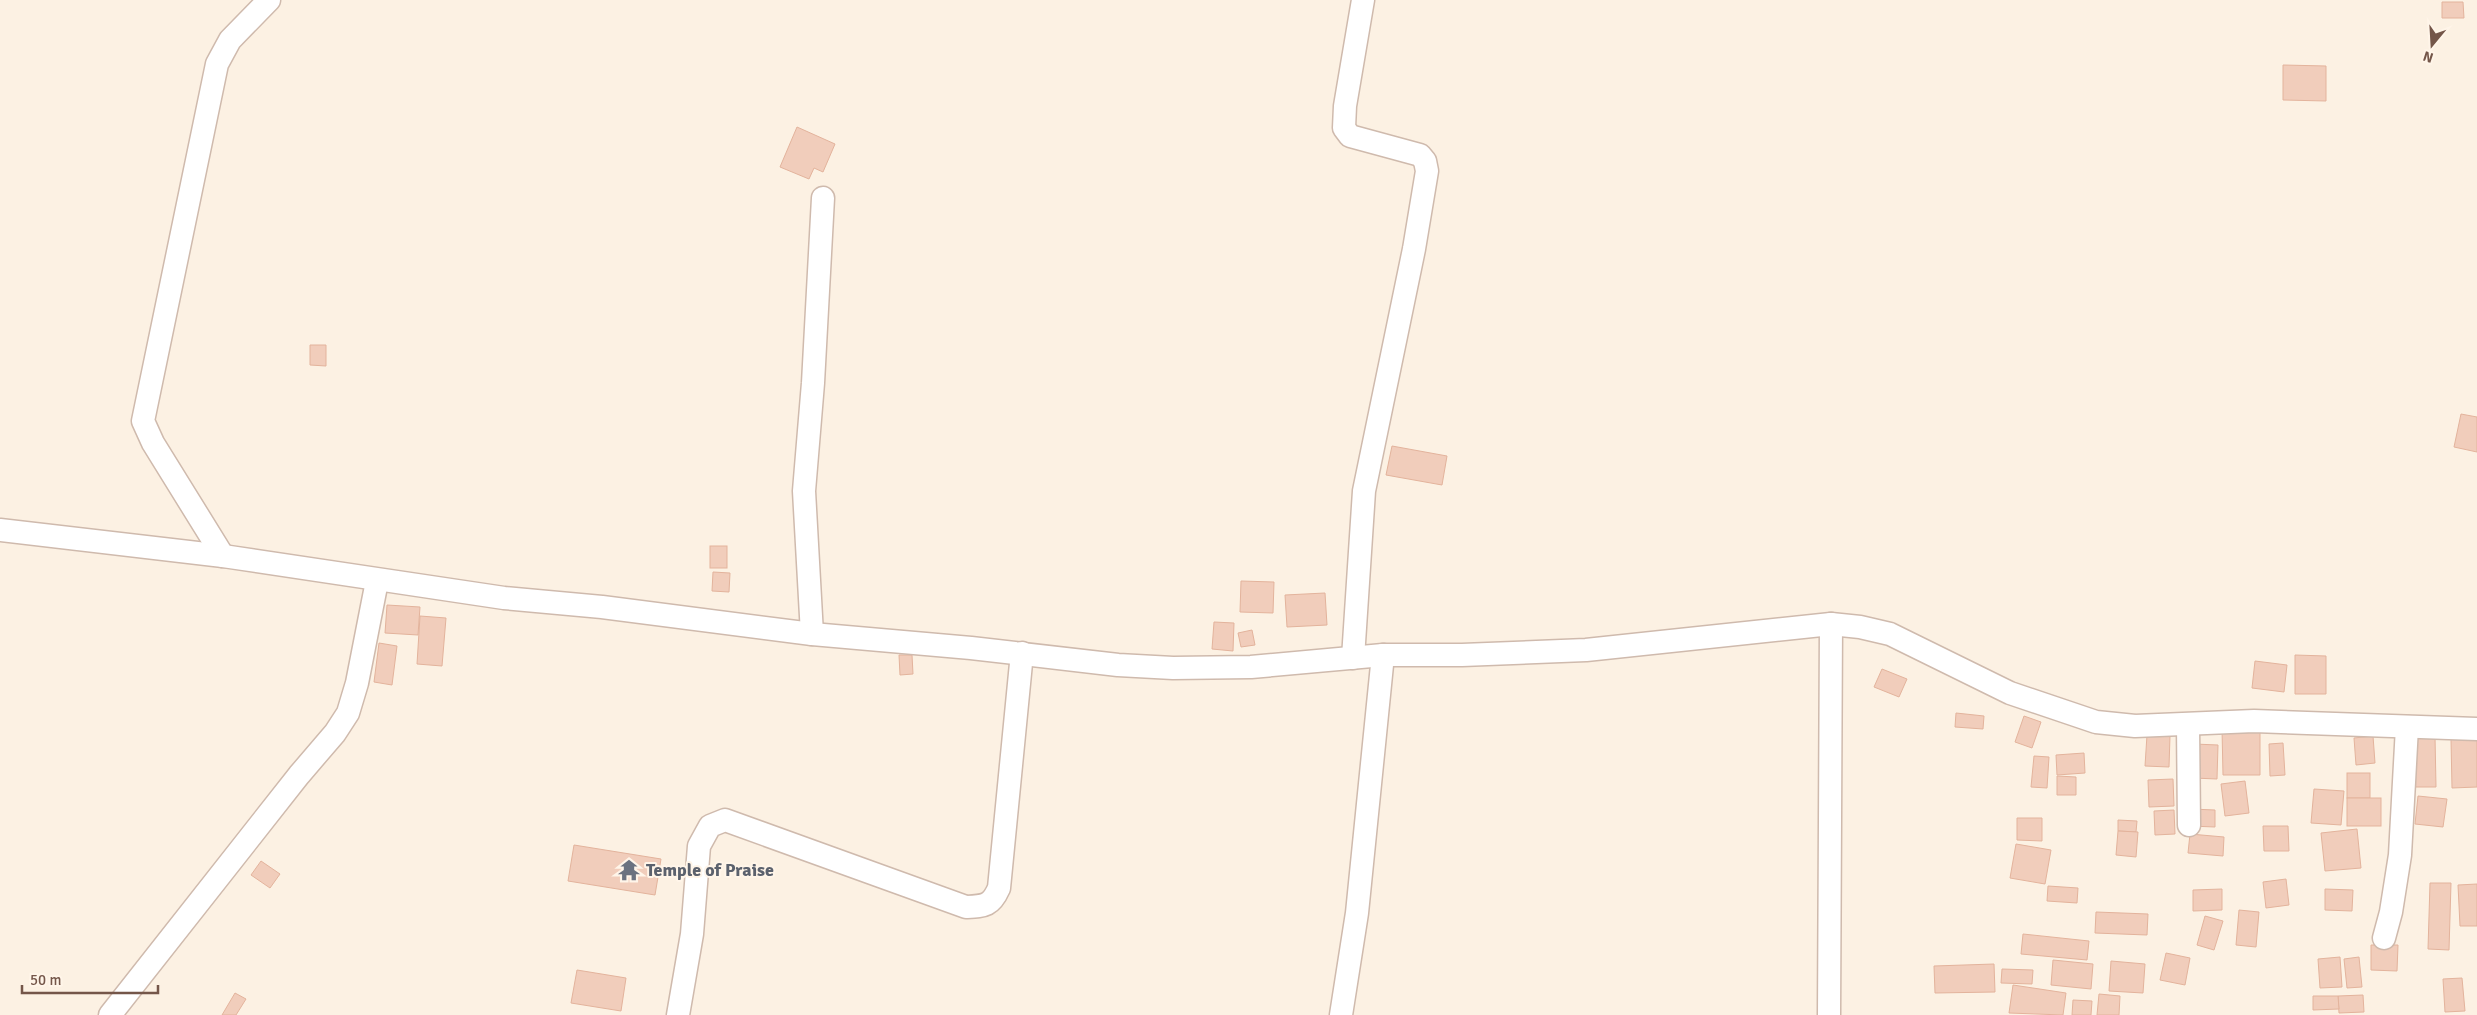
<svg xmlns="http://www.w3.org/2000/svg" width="2477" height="1015" font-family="Signika,sans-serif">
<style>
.building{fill:#f1cdbb;stroke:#e3b39c}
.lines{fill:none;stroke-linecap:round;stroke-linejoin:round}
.minor-casing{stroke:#cfbaad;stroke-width:25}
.minor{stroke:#fff;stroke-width:22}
.labels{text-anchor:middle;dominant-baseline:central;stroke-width:4;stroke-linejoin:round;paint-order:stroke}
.worship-label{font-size:18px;font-weight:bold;fill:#5b616d;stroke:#fff5e9;text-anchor:start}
</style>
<rect width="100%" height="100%" fill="#fcf1e3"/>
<g class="building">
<polygon points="2442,2 2463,2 2464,18 2442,18"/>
<polygon points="2283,65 2326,66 2326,101 2283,100"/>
<polygon points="797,127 835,144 823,172 814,168 809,179 780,167"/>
<polygon points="310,345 326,345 326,366 310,365"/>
<polygon points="2461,414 2477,417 2477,452 2454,447"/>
<polygon points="1392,446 1447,456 1442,485 1386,475"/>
<rect x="710" y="546" width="17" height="22"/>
<polygon points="713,572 730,573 729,592 712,591"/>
<polygon points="1241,581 1274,582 1273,613 1240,612"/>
<polygon points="1325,593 1327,625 1287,627 1285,595"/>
<polygon points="387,605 420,607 418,635 385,633"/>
<polygon points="420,616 446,618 442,666 417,664"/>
<polygon points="1214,622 1234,623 1233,651 1212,649"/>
<polygon points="1252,630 1255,645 1241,647 1238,633"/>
<polygon points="379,643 397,646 392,685 374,682"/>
<polygon points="899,655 912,655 913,674 900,675"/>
<polygon points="2295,655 2326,656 2326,694 2295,694"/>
<polygon points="2255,661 2287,665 2284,692 2252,688"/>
<polygon points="1882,669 1907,679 1899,697 1874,687"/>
<polygon points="1956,713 1984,716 1983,729 1955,727"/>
<polygon points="2024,716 2041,722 2032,748 2015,742"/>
<polygon points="2222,729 2260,729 2260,775 2223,775"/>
<polygon points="2147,735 2170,736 2169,767 2145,766"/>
<polygon points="2373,736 2375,763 2356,765 2354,738"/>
<polygon points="2435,736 2436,787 2412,787 2411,737"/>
<polygon points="2451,739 2477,739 2477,787 2452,788"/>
<polygon points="2283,743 2285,775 2270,776 2269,744"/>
<polygon points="2194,744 2218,745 2217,779 2193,778"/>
<polygon points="2084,753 2085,773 2057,775 2056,755"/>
<polygon points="2034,756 2049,757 2047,788 2031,787"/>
<rect x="2347" y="773" width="23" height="25"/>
<polygon points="2057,776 2076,777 2076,795 2057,795"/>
<polygon points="2173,779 2174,806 2149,807 2148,780"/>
<polygon points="2245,781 2249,813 2225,816 2221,784"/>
<polygon points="2314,789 2344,791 2341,825 2311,823"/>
<polygon points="2418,796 2447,799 2443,827 2415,824"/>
<rect x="2347" y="798" width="34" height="28"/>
<polygon points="2191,809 2215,810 2215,827 2190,826"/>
<polygon points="2174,810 2175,834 2155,835 2154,811"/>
<polygon points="2017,818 2042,818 2042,841 2017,840"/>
<polygon points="2118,820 2137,821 2136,832 2118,831"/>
<polygon points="2263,826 2288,826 2289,851 2264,851"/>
<polygon points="2357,829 2361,868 2325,871 2321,833"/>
<polygon points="2118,831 2138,832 2136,857 2116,855"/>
<polygon points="2190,834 2224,837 2223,856 2188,853"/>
<polygon points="2016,844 2051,850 2045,884 2010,878"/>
<polygon points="574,845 661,859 655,895 568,881"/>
<polygon points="261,861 280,874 270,888 251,875"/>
<polygon points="2286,879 2289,905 2266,908 2263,882"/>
<polygon points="2430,883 2451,883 2449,950 2428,949"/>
<polygon points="2477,884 2477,926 2460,926 2458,885"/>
<polygon points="2048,886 2078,888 2077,903 2047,901"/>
<polygon points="2222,889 2222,910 2193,911 2193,890"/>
<polygon points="2325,889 2353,890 2352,911 2325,910"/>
<polygon points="2239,910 2259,912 2256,947 2236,945"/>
<polygon points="2096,912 2148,914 2147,935 2095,933"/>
<polygon points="2205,916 2223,921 2214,950 2197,945"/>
<polygon points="2023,934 2089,941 2087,960 2021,954"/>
<polygon points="2371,945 2398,945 2397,971 2371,970"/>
<polygon points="2166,953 2190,958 2185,985 2160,980"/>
<polygon points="2340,957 2342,987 2320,988 2318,959"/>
<polygon points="2359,957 2362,987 2347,988 2344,959"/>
<polygon points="2053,960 2093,964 2091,989 2051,985"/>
<polygon points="2111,961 2145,964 2143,993 2109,991"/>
<polygon points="1994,964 1995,992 1935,993 1934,966"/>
<polygon points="2002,969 2033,970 2032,984 2001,983"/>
<polygon points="577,970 626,978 621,1011 571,1003"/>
<polygon points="2462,978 2465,1011 2445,1012 2443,979"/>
<polygon points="2013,985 2066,993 2063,1015 2009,1013"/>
<polygon points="235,993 246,999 236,1015 222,1015"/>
<polygon points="2099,994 2120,996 2119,1015 2097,1015"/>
<polygon points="2363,995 2364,1012 2339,1013 2338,996"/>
<polygon points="2313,996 2338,996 2339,1009 2313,1010"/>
<polygon points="2073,1000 2092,1001 2091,1015 2072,1015"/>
</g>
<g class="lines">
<g class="minor-casing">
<g id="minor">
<polyline points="0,530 223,556 504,598 602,607 812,634 971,648 1118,665 1173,668 1251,667 1383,655 1462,655 1586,650 1831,624 1860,627 1890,634 2010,693 2096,722 2135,726 2254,721 2477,729"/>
<polyline points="223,556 153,443 143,421 217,64 230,40 269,0"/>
<polyline points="812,634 804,491 813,383 823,198"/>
<polyline points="1353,658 1364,491 1414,249 1427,171 1425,161 1420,155 1350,136 1344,128 1345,106 1363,0"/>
<polyline points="2188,725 2189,825"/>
<polyline points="2384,938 2391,912 2400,855 2407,727"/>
<polyline points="110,1015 299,775 335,733 348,713 357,683 377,581"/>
<path d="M678,1015L692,934L699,846L710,826L725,820L966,907C985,906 991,906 999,888L1022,653"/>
<polyline points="1341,1015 1357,913 1383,655"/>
<polyline points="1829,1015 1831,624"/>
</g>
</g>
<use href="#minor" class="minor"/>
</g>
<defs>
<g id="temple-bare" transform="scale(1.725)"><path d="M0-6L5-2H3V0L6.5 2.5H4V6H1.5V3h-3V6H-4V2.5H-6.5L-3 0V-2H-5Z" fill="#6b7280" stroke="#fff5e9" stroke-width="2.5" paint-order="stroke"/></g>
</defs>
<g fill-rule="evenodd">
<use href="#temple-bare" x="629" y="870"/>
</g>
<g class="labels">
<g class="worship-label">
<text x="646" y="870">Temple of Praise</text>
</g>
</g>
<g transform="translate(2432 45) rotate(198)" stroke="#fff5e9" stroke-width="4" paint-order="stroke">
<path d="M0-4L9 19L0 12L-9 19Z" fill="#745649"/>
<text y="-8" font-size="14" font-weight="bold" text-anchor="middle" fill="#745649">N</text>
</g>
<path d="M22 985v8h136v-8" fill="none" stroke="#745649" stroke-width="2.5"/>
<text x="30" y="985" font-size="15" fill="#745649" stroke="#fff5e9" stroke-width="4" paint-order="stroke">50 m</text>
</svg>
